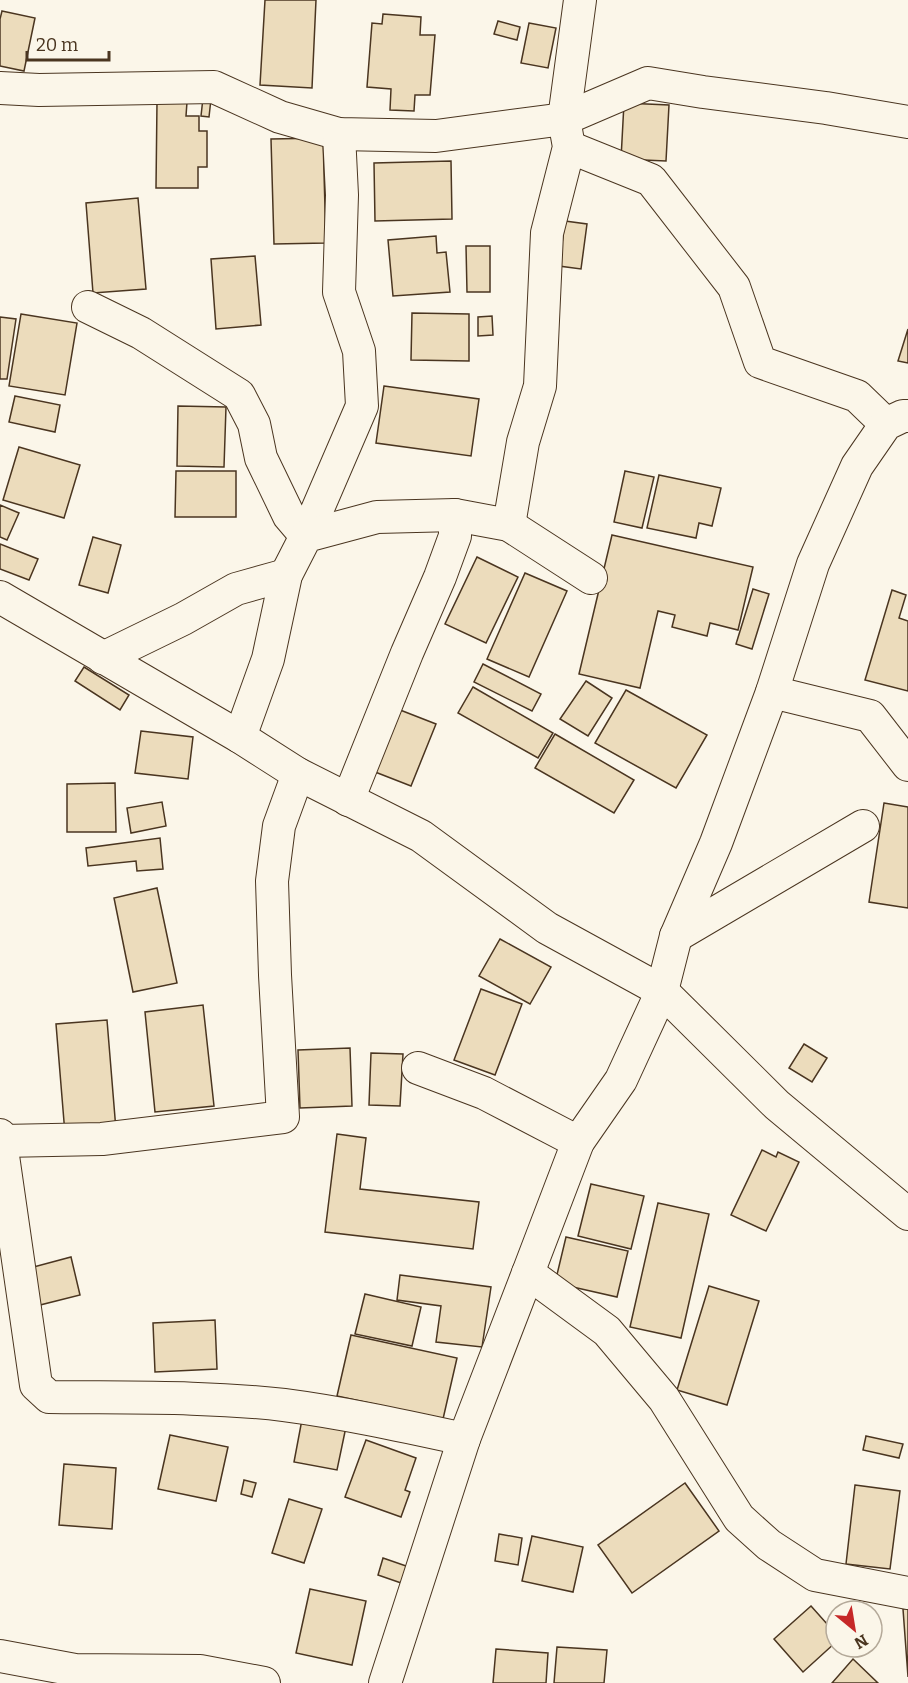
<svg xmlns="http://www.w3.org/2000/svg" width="908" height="1683" font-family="Bitter,serif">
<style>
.building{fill:#ecdcbc;stroke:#4a3520;stroke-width:1.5}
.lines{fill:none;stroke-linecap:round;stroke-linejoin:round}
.minor-casing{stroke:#4a3520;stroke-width:34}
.minor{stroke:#fbf6e9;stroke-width:32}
</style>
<rect width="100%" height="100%" fill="#fbf6e9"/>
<g class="building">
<polygon points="265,0 316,0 312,88 260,85"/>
<polygon points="2,11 35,18 24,71 0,66 0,19"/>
<polygon points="383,14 421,17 420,35 435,35 430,95 415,95 414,111 390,110 391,89 367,87 372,23 382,24"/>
<polygon points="498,21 520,27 517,40 494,34"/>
<polygon points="529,23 556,28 548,68 521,63"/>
<polygon points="203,98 211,99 209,117 201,116"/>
<polygon points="157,102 187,102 186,116 199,116 199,131 207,131 207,167 198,167 198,188 156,188"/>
<polygon points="624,103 669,105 666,161 621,159"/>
<polygon points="323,138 326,243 274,244 271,139"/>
<polygon points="451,161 452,219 375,221 374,163"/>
<polygon points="138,198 146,289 93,293 86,203"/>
<polygon points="565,221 587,224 581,269 559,266"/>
<polygon points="436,236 437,253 446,252 450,292 393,296 388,240"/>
<polygon points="466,246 490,246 490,292 467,292"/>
<polygon points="255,256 261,325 216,329 211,259"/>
<polygon points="412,313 469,314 469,361 411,360"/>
<polygon points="21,314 77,323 65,395 9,386"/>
<polygon points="492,316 493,335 478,336 478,317"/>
<polygon points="0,317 16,319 7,379 0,379"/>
<polygon points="908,329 908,363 898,361"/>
<polygon points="384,386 479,399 471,456 376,443"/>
<polygon points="15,396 60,405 55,432 9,422"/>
<polygon points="178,406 226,407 224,467 177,466"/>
<polygon points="19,447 80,465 64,518 3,500"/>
<polygon points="176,471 236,471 236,517 175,517"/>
<polygon points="625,471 654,477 642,528 614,522"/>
<polygon points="659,475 721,488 712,526 699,523 696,538 647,528"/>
<polygon points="0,505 19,513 7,540 0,537"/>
<polygon points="612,535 753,567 738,630 710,623 707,636 672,627 675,615 658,611 640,688 579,674"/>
<polygon points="93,537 121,545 108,593 79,585"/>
<polygon points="0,544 38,559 29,580 0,569"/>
<polygon points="477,557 518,577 486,643 445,624"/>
<polygon points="525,573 567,591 529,677 487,659"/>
<polygon points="753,589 769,594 752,649 736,644"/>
<polygon points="892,590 906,595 899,618 908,621 908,691 865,680"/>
<polygon points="483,664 541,694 532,711 474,682"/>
<polygon points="84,667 129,695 120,710 75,681"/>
<polygon points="586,681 612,698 588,736 560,719"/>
<polygon points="473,687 553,733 538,758 458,713"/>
<polygon points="626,690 707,735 676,788 595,743"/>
<polygon points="395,708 436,724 411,786 370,770"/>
<polygon points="141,731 193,737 188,779 135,773"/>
<polygon points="555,734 634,780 614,813 535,768"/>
<polygon points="115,783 116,832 67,832 67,784"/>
<polygon points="162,802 166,826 131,833 127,808"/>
<polygon points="884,803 908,807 908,908 869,902"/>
<polygon points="160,838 163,869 137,871 136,861 88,866 86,848"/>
<polygon points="157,888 177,983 133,992 114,898"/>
<polygon points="500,939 551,967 530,1004 479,976"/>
<polygon points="481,989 522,1004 495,1075 454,1060"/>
<polygon points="203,1005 214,1106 155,1112 145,1012"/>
<polygon points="107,1020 116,1130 65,1134 56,1024"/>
<polygon points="804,1044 827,1058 812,1082 789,1068"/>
<polygon points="350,1048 352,1106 300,1108 298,1050"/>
<polygon points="371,1053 403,1054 400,1106 369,1105"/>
<polygon points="337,1134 366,1138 360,1189 479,1202 473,1249 325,1232"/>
<polygon points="762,1150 776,1157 778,1152 799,1162 766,1231 731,1215"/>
<polygon points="591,1184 644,1196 631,1249 578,1236"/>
<polygon points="658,1203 709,1214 681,1338 630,1327"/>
<polygon points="566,1237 628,1251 617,1297 555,1283"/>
<polygon points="71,1257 80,1295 36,1306 26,1269"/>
<polygon points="400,1275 491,1287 482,1347 436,1342 441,1306 397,1300"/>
<polygon points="709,1286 759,1301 727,1405 677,1390"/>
<polygon points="365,1294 421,1307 412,1346 355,1334"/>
<polygon points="215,1320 217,1369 155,1372 153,1323"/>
<polygon points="351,1335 457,1358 443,1419 337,1396"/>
<polygon points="303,1414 347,1422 337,1470 294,1462"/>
<polygon points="170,1435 228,1447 216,1501 158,1489"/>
<polygon points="866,1436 903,1444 899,1458 863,1450"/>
<polygon points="366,1440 416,1458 405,1490 410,1492 401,1517 345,1497"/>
<polygon points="64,1464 116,1468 112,1529 59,1525"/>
<polygon points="244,1480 256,1483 252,1497 241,1494"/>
<polygon points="685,1483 719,1531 632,1593 598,1545"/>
<polygon points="855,1485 900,1491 890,1569 846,1564"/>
<polygon points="289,1499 322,1509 304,1563 272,1553"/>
<polygon points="499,1534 522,1538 518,1565 495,1561"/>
<polygon points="532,1536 583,1547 573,1592 522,1581"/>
<polygon points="383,1558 409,1567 404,1584 378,1575"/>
<polygon points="310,1589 366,1601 352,1665 296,1653"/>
<polygon points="811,1606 836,1634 836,1642 803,1672 774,1639"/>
<polygon points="908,1608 908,1677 903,1609"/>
<polygon points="557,1647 607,1650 604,1683 554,1683"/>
<polygon points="496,1649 548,1653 546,1683 493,1683"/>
<polygon points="853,1659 878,1683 832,1683"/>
</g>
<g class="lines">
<g class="minor-casing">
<g id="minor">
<polyline points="0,88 39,90 214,87 280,117 339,134 436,136 564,119 648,83 703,92 826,108 908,122"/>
<polyline points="569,147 651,180 734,287 760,362 857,396 886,424"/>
<polyline points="88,307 141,333 239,395 254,424 261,458 289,516 306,536 362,406 359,351 339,292 342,195 339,134"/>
<polyline points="509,525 591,578"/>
<polyline points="0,597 240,737 298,774 421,836 547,928 662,991 777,1105 908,1214"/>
<polyline points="103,658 183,619 236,589 286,575"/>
<polyline points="772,692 870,716 908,765"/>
<polyline points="240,737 268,659 286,575 306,536 377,517 455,515 509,525 523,442 540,386 547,233 569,147 564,119 580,0"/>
<polyline points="348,800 407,653 440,577 455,536 455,515"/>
<polyline points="676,936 863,826"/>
<polyline points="418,1068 484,1093 578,1142"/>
<path d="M0,1135L36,1385L49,1397C126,1398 207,1396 284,1405C345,1413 404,1426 464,1439"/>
<polyline points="2,1141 102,1139 283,1117 275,975 272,881 279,826 298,774"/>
<polyline points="528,1273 607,1331 664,1399 739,1518 769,1545 815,1575 908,1593"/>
<polyline points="0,1656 75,1670 200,1671 264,1683"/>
<polyline points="385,1683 464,1439 528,1273 578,1142 621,1080 662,991 676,936 716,843 772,692 813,564 857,466 886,424 903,416 908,416"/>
</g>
</g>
<use href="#minor" class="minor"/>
</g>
<g transform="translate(854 1629) rotate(150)"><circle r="28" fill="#fbf6e9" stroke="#b4a999" stroke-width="1.5"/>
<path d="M0-4.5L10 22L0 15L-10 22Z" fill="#c62828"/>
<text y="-9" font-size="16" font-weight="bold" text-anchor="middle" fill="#4a3520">N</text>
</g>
<path d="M27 51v9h82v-9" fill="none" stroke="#4a3520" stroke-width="3"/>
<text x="36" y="51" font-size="18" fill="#4a3520" stroke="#fbf6e9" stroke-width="4.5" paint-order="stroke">20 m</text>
</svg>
